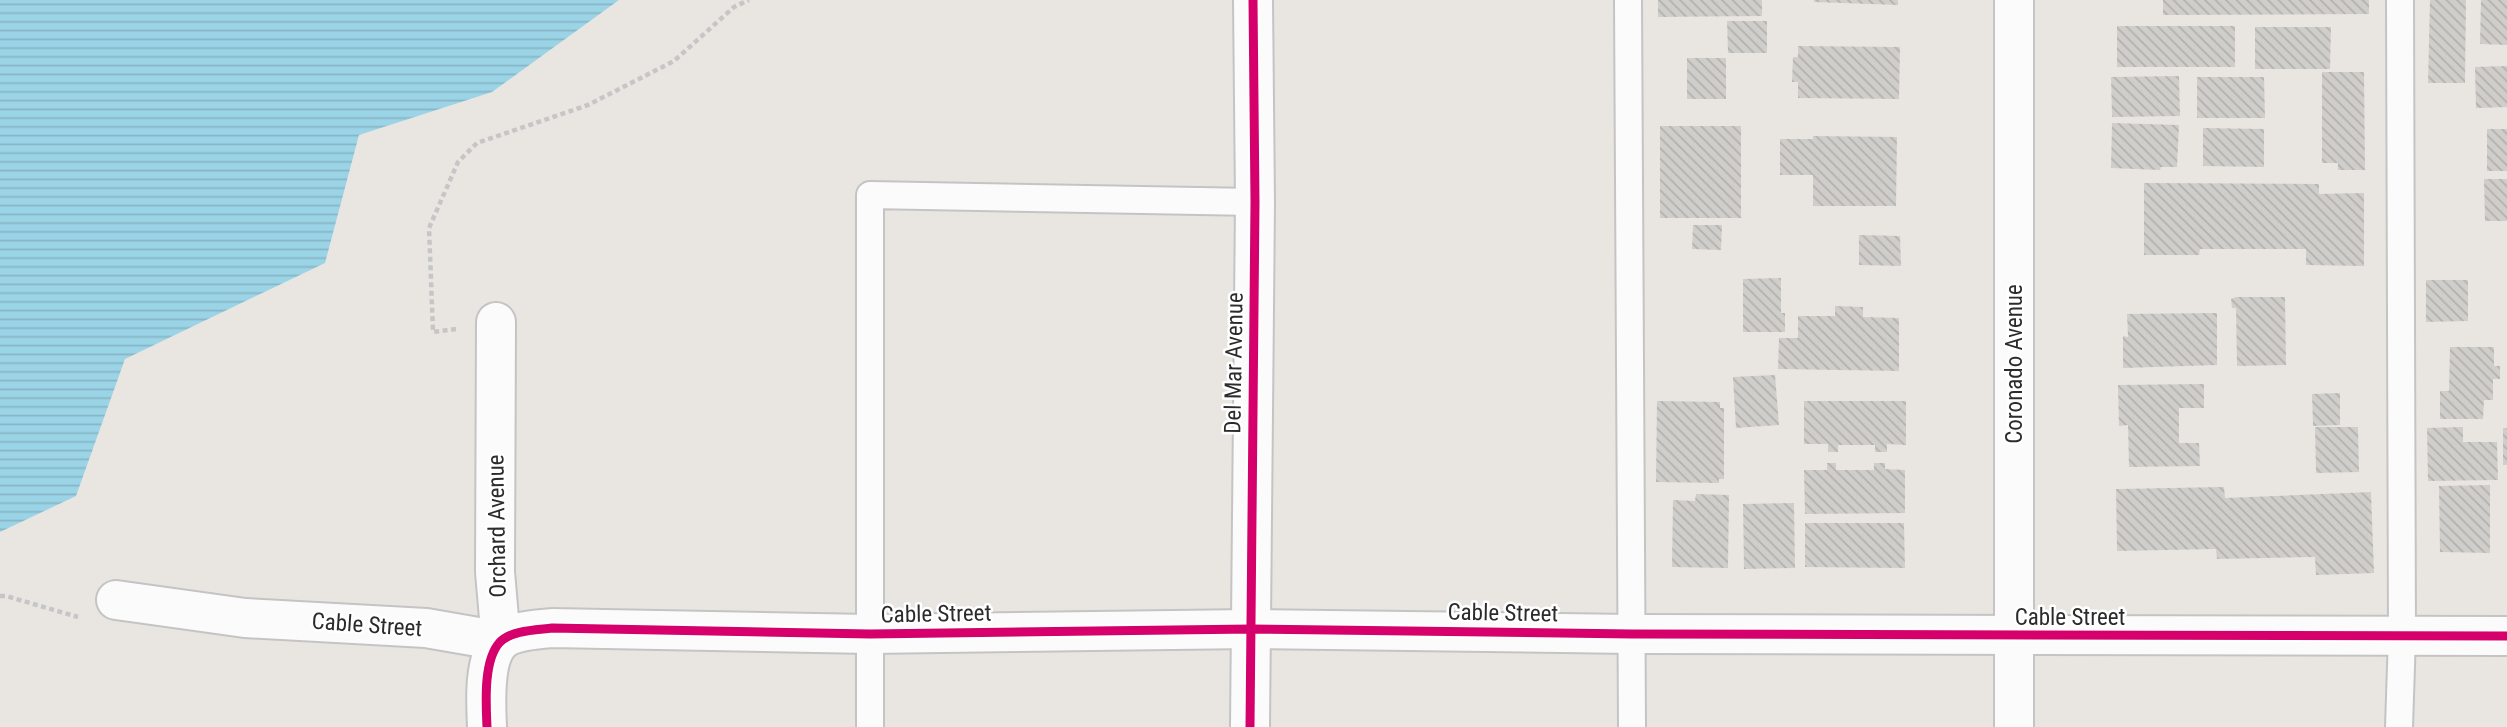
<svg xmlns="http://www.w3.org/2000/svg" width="2507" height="727" font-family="'Roboto Condensed',sans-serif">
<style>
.water{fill:url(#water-rules)}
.building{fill:url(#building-back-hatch)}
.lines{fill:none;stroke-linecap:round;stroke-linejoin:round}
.service-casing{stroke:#c5c4c4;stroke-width:30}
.minor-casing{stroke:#c5c4c4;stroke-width:42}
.tertiary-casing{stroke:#c5c4c4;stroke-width:42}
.path{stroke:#c6c6c6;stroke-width:4.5;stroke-dasharray:5 3.5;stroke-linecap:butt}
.service{stroke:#fcfbfb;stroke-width:26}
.minor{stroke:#fcfbfb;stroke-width:38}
.tertiary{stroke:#fcfbfb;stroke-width:38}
.cycleway-casing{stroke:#fff;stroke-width:13}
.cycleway{stroke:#d6006c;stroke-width:9}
.labels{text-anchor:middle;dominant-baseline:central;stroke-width:5;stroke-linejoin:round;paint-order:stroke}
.street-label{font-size:23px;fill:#2b2b2b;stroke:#fff}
</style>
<defs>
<pattern id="water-rules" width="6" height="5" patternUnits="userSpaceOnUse" patternTransform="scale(1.75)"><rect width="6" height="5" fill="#9bd4e6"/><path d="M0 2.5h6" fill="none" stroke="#86b6c5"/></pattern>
<pattern id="building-back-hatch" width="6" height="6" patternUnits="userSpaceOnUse" patternTransform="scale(1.75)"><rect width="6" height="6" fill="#d0cecb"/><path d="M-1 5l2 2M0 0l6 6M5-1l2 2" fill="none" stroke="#b3b1ae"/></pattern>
</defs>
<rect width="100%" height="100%" fill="#e9e6e2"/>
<polygon class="water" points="0,0 619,0 492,92 359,135 325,263 125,359 76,496 0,532"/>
<g class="building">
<polygon points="1658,0 1762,0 1762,16 1658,17"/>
<polygon points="1814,0 1898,0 1898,5 1814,2"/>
<polygon points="2163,0 2369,0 2369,14 2163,15"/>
<polygon points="2430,0 2466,0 2465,83 2428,83"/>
<polygon points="2481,0 2507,0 2507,45 2480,44"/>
<polygon points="1727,21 1767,21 1767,53 1728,53"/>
<rect x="2117" y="26" width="118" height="41"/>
<polygon points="2255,27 2331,27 2330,69 2255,69"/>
<polygon points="1798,46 1900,47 1899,99 1798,98 1798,82 1792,82 1793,57 1798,57"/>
<rect x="1687" y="58" width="39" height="41"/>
<polygon points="2507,66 2507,107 2476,108 2475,67"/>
<polygon points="2322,72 2364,72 2365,170 2338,170 2338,163 2322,163"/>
<polygon points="2179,76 2180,116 2112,117 2111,77"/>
<polygon points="2197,77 2264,77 2265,118 2197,118"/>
<polygon points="2112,123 2179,125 2177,167 2161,167 2160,170 2111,168"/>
<rect x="1660" y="126" width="81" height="92"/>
<polygon points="2203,128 2264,129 2264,167 2203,166"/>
<rect x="2487" y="129" width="20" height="42"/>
<polygon points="1813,136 1897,137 1896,206 1813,206 1813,175 1780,175 1780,139 1813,139"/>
<polygon points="2484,179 2507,179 2507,221 2485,221"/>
<polygon points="2144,183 2319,184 2319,194 2364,193 2364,266 2306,265 2306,249 2200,249 2199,255 2144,255"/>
<polygon points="1693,225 1722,225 1721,250 1692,249"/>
<polygon points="1859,235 1900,236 1901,266 1859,265"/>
<polygon points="1781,278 1781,313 1785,313 1785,332 1743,332 1743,279"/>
<polygon points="2426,280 2468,280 2468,321 2426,322"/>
<polygon points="2236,297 2285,297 2286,365 2237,366 2236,308 2232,308 2231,299"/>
<polygon points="1835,306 1863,307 1863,317 1899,318 1899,371 1778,369 1779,338 1798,338 1798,316 1835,316"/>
<polygon points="2217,313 2217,365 2123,368 2123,336 2128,337 2127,314"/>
<polygon points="2450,347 2494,347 2494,366 2500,366 2500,379 2493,379 2493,400 2484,400 2483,419 2440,419 2440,391 2449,391"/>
<polygon points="1775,375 1779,425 1736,428 1733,377"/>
<polygon points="2204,384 2204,408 2179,408 2179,443 2199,443 2200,466 2129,467 2128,425 2119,426 2118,385"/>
<polygon points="2340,393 2340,425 2313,426 2312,394"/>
<polygon points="1657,401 1720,402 1720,408 1724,408 1724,479 1719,479 1719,483 1656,482"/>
<polygon points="1804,401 1906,401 1906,445 1887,444 1887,452 1875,452 1875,445 1838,445 1838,452 1828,452 1828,444 1804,444"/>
<polygon points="2315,427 2358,427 2359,472 2316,473"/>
<polygon points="2463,427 2463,442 2497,442 2498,480 2428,481 2427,428"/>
<rect x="2503" y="428" width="4" height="37"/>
<polygon points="1827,463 1836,463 1836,470 1874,470 1874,463 1885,463 1885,469 1905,470 1905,513 1805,514 1804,470 1827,470"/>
<polygon points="2490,485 2490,553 2440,552 2439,486"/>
<polygon points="2224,487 2225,498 2371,492 2374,573 2316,575 2315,557 2217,559 2216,549 2117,551 2116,489"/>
<polygon points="1696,494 1729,495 1728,568 1672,567 1673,500 1695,501"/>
<polygon points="1794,503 1795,568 1744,569 1743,504"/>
<polygon points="1805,523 1904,523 1905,568 1805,567"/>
</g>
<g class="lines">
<g class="service-casing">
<g id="service">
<polyline points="1628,0 1632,727"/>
<polyline points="870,727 870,195 1255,202"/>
<polyline points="2399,727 2402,636 2400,0"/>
</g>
</g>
<g class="minor-casing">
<g id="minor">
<polyline points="116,600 245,618 426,628 501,641 495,572 496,322"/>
<polyline points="1250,727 1255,202 1253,0"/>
<polyline points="2014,727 2014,636"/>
</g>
</g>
<g class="tertiary-casing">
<g id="tertiary">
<polyline points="2014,0 2014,636"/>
<path d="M487,727C486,704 483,660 500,642C512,630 536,630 552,628L870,634L1251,629L1632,634L2507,636"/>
</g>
</g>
<g class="path">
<polyline points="456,329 433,332 429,228 458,162 477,143 588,105 674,61 734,7 749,0"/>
<polyline points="0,596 6,596 78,617"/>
</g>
<use href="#service" class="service"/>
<use href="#minor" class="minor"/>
<use href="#tertiary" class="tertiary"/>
<g class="cycleway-casing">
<g id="cycleway">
<path d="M487,727C486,704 483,660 500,642C512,630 536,630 552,628L870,634L1251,629L1632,634L2507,636"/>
<polyline points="1250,727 1255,202 1253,0"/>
</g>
</g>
<use href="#cycleway" class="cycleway"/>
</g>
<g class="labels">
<g class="street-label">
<text transform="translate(1234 363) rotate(-89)">Del Mar Avenue</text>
<text transform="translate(2014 364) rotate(-90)">Coronado Avenue</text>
<text transform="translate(497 526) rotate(-91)">Orchard Avenue</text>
<text transform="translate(1503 613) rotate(1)">Cable Street</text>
<text transform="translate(936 614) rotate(-1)">Cable Street</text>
<text x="2070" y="617">Cable Street</text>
<text transform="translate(367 625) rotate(4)">Cable Street</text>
</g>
</g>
</svg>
